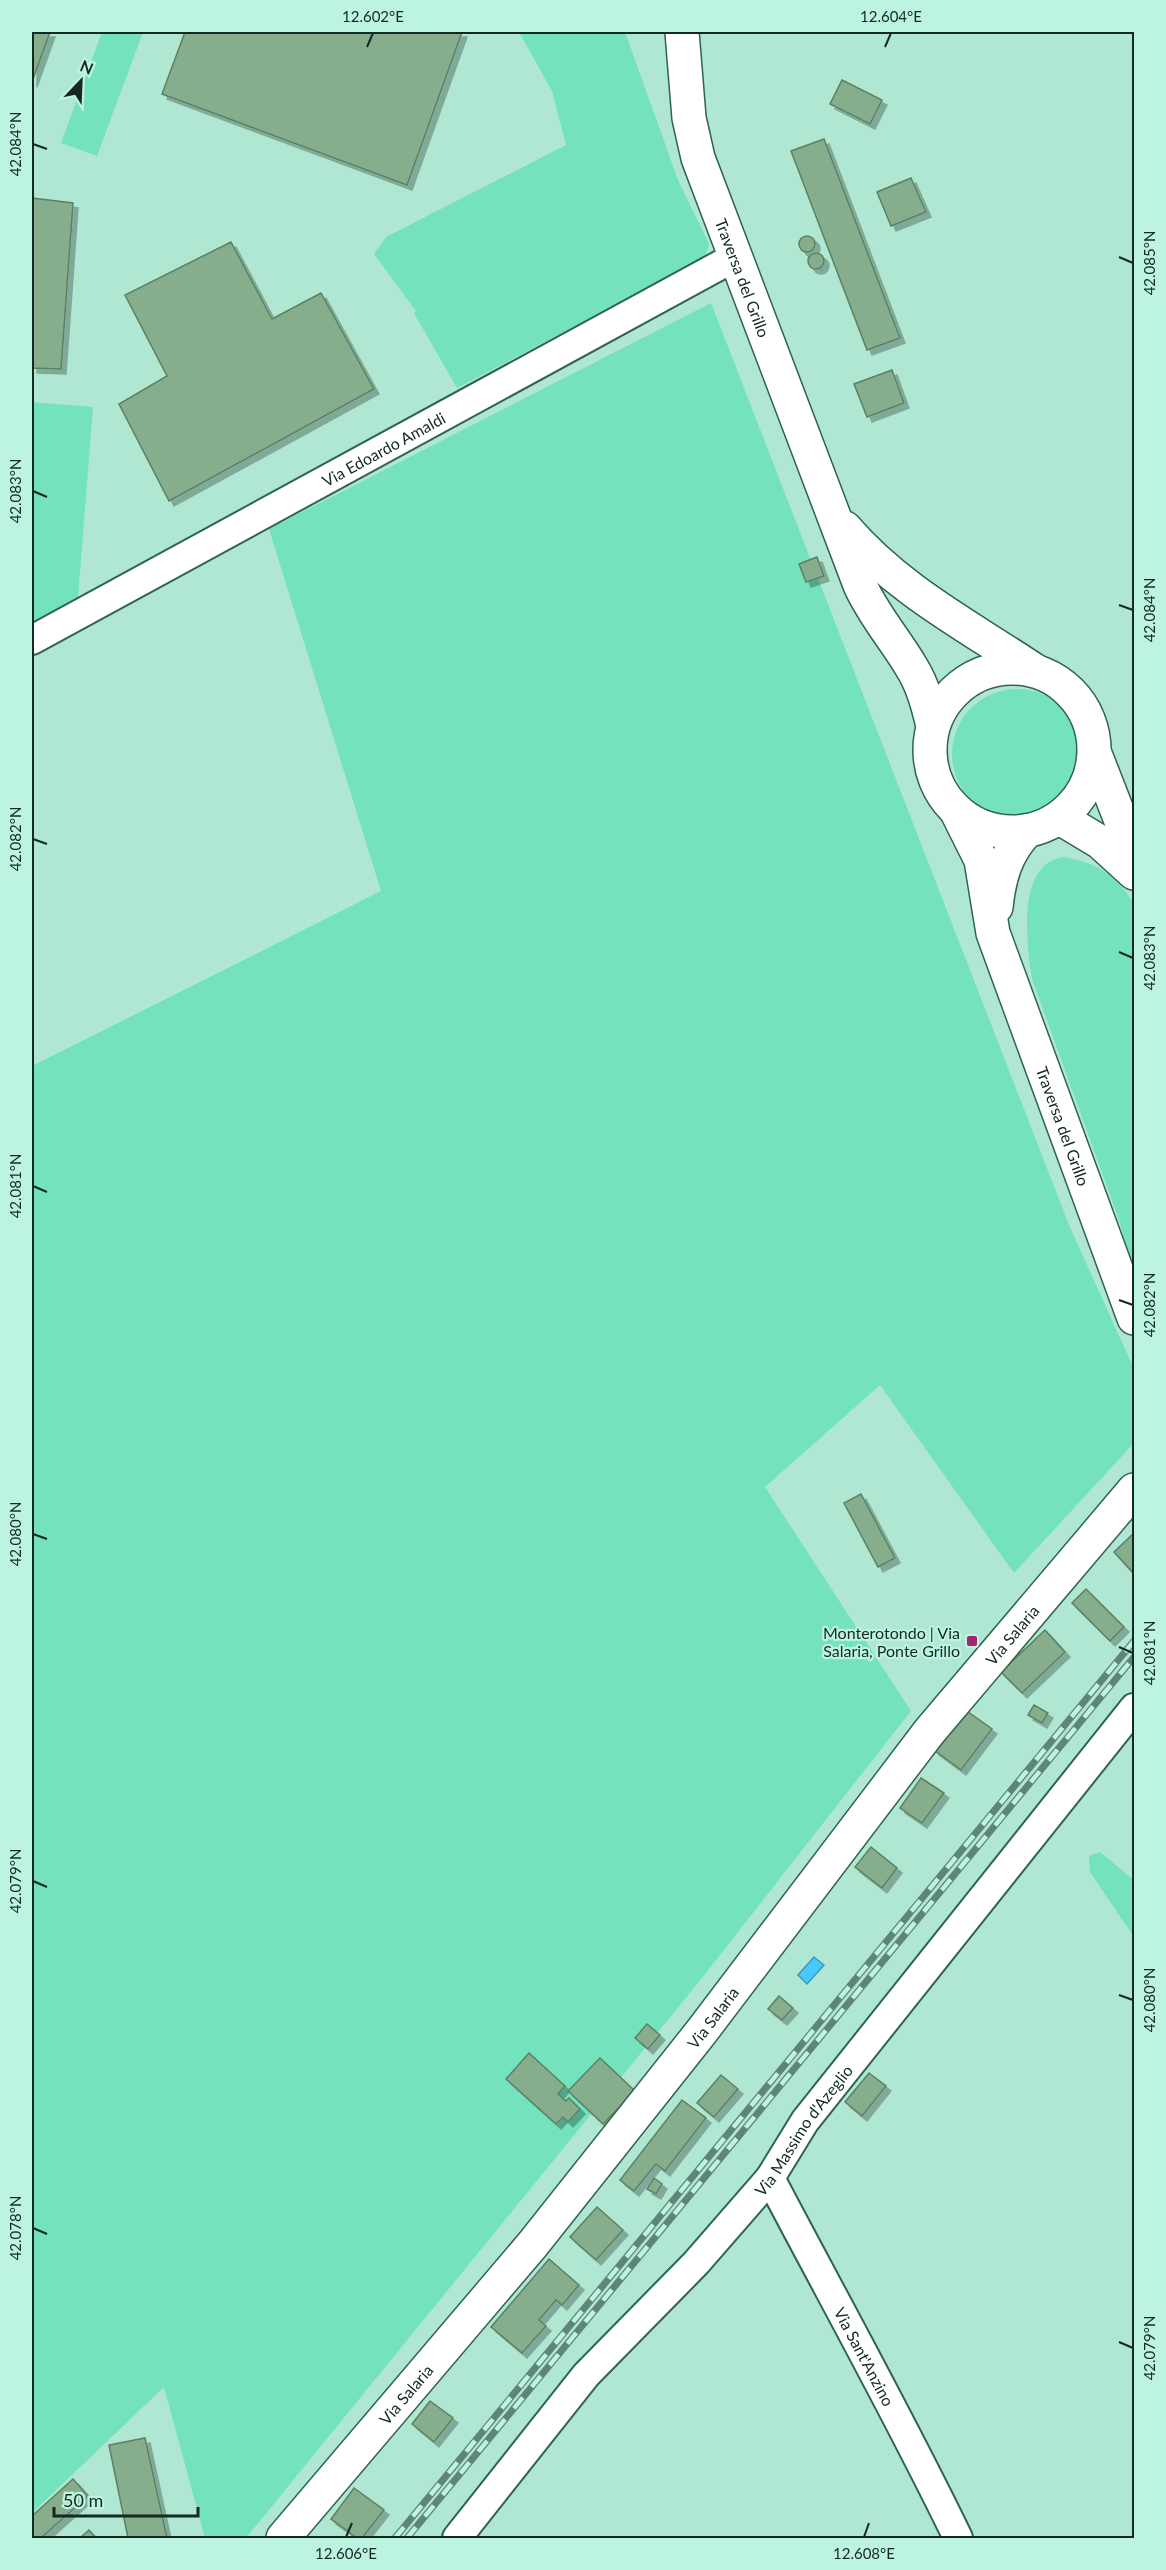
<svg xmlns="http://www.w3.org/2000/svg" width="1166" height="2570" font-family="Lato,sans-serif">
<style>
.green{fill:#73e2bd}
.water{fill:#49caff;stroke:#399abc;stroke-width:1.5}
.building{fill:#86ad8c;stroke:#5b8162;stroke-width:1.5;filter:url(#shadow)}
.lines{fill:none;stroke-linecap:round;stroke-linejoin:round}
.minor-casing{stroke:#2f6352;stroke-width:32}
.major-casing{stroke:#2f6352;stroke-width:36}
.minor{stroke:#fff;stroke-width:28}
.major{stroke:#fff;stroke-width:33}
.rail-casing{stroke:#5f8576;stroke-width:7}
.rail{stroke:#bdf4df;stroke-width:4.5;stroke-dasharray:14;stroke-linecap:butt}
.ticks{fill:none;stroke:#132921;stroke-width:2}
.poi-dot{fill:#a62371;stroke:#bdf4df;stroke-width:2}
.labels{text-anchor:middle;dominant-baseline:central;stroke-width:4.5;stroke-linejoin:round;paint-order:stroke}
.street-label{font-size:16px;fill:#132921;stroke:#bdf4df}
.poi-label{font-size:16px;fill:#132921;stroke:#bdf4df;text-anchor:end}
.neatline{fill:none;stroke:#132921;stroke-width:2}
.ticks-label{font-size:15px;text-anchor:middle;fill:#132921}
</style>
<defs>
<filter id="shadow"><feDropShadow dx="5" dy="5" stdDeviation="0" flood-color="#0004"/></filter>
</defs>
<rect width="100%" height="100%" fill="#b0e7d2"/>
<g class="green">
<polygon points="102,32 143,32 97,156 61,143"/>
<polygon points="519,32 625,32 678,180 709,244 705,258 457,388 414,313 416,311 374,254 386,237 566,145 552,91"/>
<polygon points="711,303 1069,1225 1134,1369 1134,1443 1014,1573 880,1385 765,1487 911,1711 702,1978 246,2538 205,2538 164,2387 32,2513 32,1066 381,891 269,529"/>
<polygon points="32,402 93,407 78,597 32,622"/>
<circle cx="1017" cy="754" r="65"/>
<path d="M1064,857C1098,863 1114,874 1134,903V1272L1118,1217L1032,979C1027,945 1015,863 1064,857Z"/>
<polygon points="1100,1852 1134,1880 1134,1937 1090,1872 1089,1856"/>
</g>
<polygon class="water" points="814,1957 824,1965 807,1984 798,1975"/>
<g class="building">
<polygon points="32,32 50,32 32,82"/>
<polygon points="185,32 462,32 407,185 162,94"/>
<polygon points="842,80 882,100 870,124 830,104"/>
<polygon points="824,139 900,338 867,350 791,151"/>
<polygon points="911,178 926,212 891,226 877,192"/>
<polygon points="32,198 73,203 61,369 32,368"/>
<circle cx="807" cy="244" r="8"/>
<polygon points="231,242 272,319 321,293 374,389 169,501 119,404 167,376 125,295"/>
<circle cx="816" cy="261" r="8"/>
<polygon points="892,370 904,403 867,417 854,384"/>
<polygon points="817,557 824,576 806,582 799,564"/>
<polygon points="861,1494 895,1558 878,1567 844,1503"/>
<polygon points="1134,1533 1134,1574 1114,1552"/>
<polygon points="1086,1589 1124,1627 1110,1641 1072,1603"/>
<polygon points="1045,1630 1065,1652 1022,1693 1001,1672"/>
<polygon points="1034,1705 1048,1713 1042,1723 1028,1715"/>
<polygon points="964,1709 992,1729 961,1770 934,1750"/>
<polygon points="921,1778 944,1793 922,1823 900,1808"/>
<polygon points="871,1847 897,1868 882,1888 855,1867"/>
<polygon points="779,1996 793,2008 782,2020 768,2009"/>
<polygon points="647,2024 660,2035 648,2049 635,2038"/>
<polygon points="529,2053 565,2086 558,2094 566,2101 569,2098 580,2109 568,2122 563,2117 556,2124 506,2079"/>
<polygon points="600,2058 635,2091 603,2124 568,2091"/>
<polygon points="869,2073 886,2086 862,2116 845,2102"/>
<polygon points="721,2075 738,2089 714,2117 697,2103"/>
<polygon points="682,2100 706,2118 665,2171 656,2164 634,2191 620,2180"/>
<polygon points="654,2178 662,2184 656,2194 647,2189"/>
<polygon points="597,2207 623,2230 596,2260 570,2237"/>
<polygon points="549,2259 579,2285 562,2305 556,2300 539,2320 546,2326 522,2353 491,2327"/>
<polygon points="430,2401 453,2418 434,2442 412,2424"/>
<polygon points="145,2438 167,2538 128,2538 109,2445"/>
<polygon points="73,2479 88,2496 41,2538 32,2538 32,2516"/>
<polygon points="354,2488 384,2510 362,2538 357,2538 331,2519"/>
<polygon points="89,2530 96,2538 80,2538"/>
</g>
<g class="lines">
<g class="minor-casing">
<g id="minor">
<path id="s1" d="M32,640L735,257"/>
<path id="s2" d="M770,2178C833,2298 899,2416 958,2538"/>
<path id="s3" d="M457,2538L586,2375L696,2263L770,2178L805,2121L1134,1708"/>
</g>
</g>
<g class="major-casing">
<g id="major">
<path id="s4" d="M682,32L689,118L698,158L860,585C874,616 895,639 912,668C923,686 928,705 933,726"/>
<path d="M845,528C897,589 968,626 1034,670"/>
<circle cx="1012" cy="750" r="82"/>
<polyline points="1095,754 1134,854"/>
<path id="s5" d="M957,812L981,860L993,933L1134,1318"/>
<polyline points="1060,818 1100,842 1134,873"/>
<path d="M996,907C999,878 1006,852 1027,831"/>
<path id="s6" d="M283,2538L533,2244L702,2031L929,1732L1134,1490"/>
</g>
</g>
<use href="#minor" class="minor"/>
<use href="#major" class="major"/>
<g class="rail-casing">
<g id="rail">
<polyline points="395,2538 1134,1641"/>
<polyline points="407,2538 1134,1657"/>
</g>
</g>
<use href="#rail" class="rail"/>
</g>
<path class="ticks" d="M367,47L373,33M885,47L891,33M33,144L47,149M1119,257L1133,263M33,491L47,497M1119,605L1133,610M33,839L47,844M1119,952L1133,958M33,1186L47,1192M1119,1300L1133,1305M33,1534L47,1539M1119,1647L1133,1653M33,1881L47,1887M1119,1995L1133,2000M33,2228L47,2234M1119,2342L1133,2348M346,2537L352,2523M864,2537L869,2523"/>
<rect class="poi-dot" x="966" y="1635" width="12" height="12" rx="3"/>
<g class="labels">
<g class="street-label">
<text stroke="none"><textPath href="#s4" startOffset="255">Traversa del Grillo</textPath></text>
<text stroke="none"><textPath href="#s1" startOffset="400">Via Edoardo Amaldi</textPath></text>
<text stroke="none"><textPath href="#s5" startOffset="333">Traversa del Grillo</textPath></text>
<text stroke="none"><textPath href="#s6" startOffset="1161">Via Salaria</textPath></text>
<text stroke="none"><textPath href="#s6" startOffset="675">Via Salaria</textPath></text>
<text stroke="none"><textPath href="#s3" startOffset="536">Via Massimo d'Azeglio</textPath></text>
<text stroke="none"><textPath href="#s2" startOffset="202">Via Sant'Anzino</textPath></text>
<text stroke="none"><textPath href="#s6" startOffset="189">Via Salaria</textPath></text>
</g>
<g class="poi-label">
<text x="960" y="1632">Monterotondo | Via<tspan x="960" dy="18">Salaria, Ponte Grillo</tspan></text>
</g>
</g>
<rect width="1166" height="2570" fill="none" stroke="#bdf4df" stroke-width="66"/>
<g transform="translate(81 81) rotate(23)" stroke="#bdf4df" stroke-width="4.5" paint-order="stroke">
<path d="M0-4.5L10 22L0 15L-10 22Z" fill="#132921"/>
<text y="-9" font-size="16" font-weight="bold" text-anchor="middle" fill="#132921">N</text>
</g>
<path d="M54 2507v9h144v-9" fill="none" stroke="#132921" stroke-width="3"/>
<text x="63" y="2507" font-size="18" fill="#132921" stroke="#bdf4df" stroke-width="4.5" paint-order="stroke">50 m</text>
<rect x="33" y="33" width="1100" height="2504" class="neatline"/>
<g class="ticks-label">
<text x="373" y="22">12.602°E</text>
<text x="891" y="22">12.604°E</text>
<text transform="translate(16 144) rotate(-90)" y="5">42.084°N</text>
<text transform="translate(1150 263) rotate(-90)" y="5">42.085°N</text>
<text transform="translate(16 491) rotate(-90)" y="5">42.083°N</text>
<text transform="translate(1150 610) rotate(-90)" y="5">42.084°N</text>
<text transform="translate(16 839) rotate(-90)" y="5">42.082°N</text>
<text transform="translate(1150 958) rotate(-90)" y="5">42.083°N</text>
<text transform="translate(16 1186) rotate(-90)" y="5">42.081°N</text>
<text transform="translate(1150 1305) rotate(-90)" y="5">42.082°N</text>
<text transform="translate(16 1534) rotate(-90)" y="5">42.080°N</text>
<text transform="translate(1150 1653) rotate(-90)" y="5">42.081°N</text>
<text transform="translate(16 1881) rotate(-90)" y="5">42.079°N</text>
<text transform="translate(1150 2000) rotate(-90)" y="5">42.080°N</text>
<text transform="translate(16 2228) rotate(-90)" y="5">42.078°N</text>
<text transform="translate(1150 2348) rotate(-90)" y="5">42.079°N</text>
<text x="346" y="2559">12.606°E</text>
<text x="864" y="2559">12.608°E</text>
</g>
</svg>
